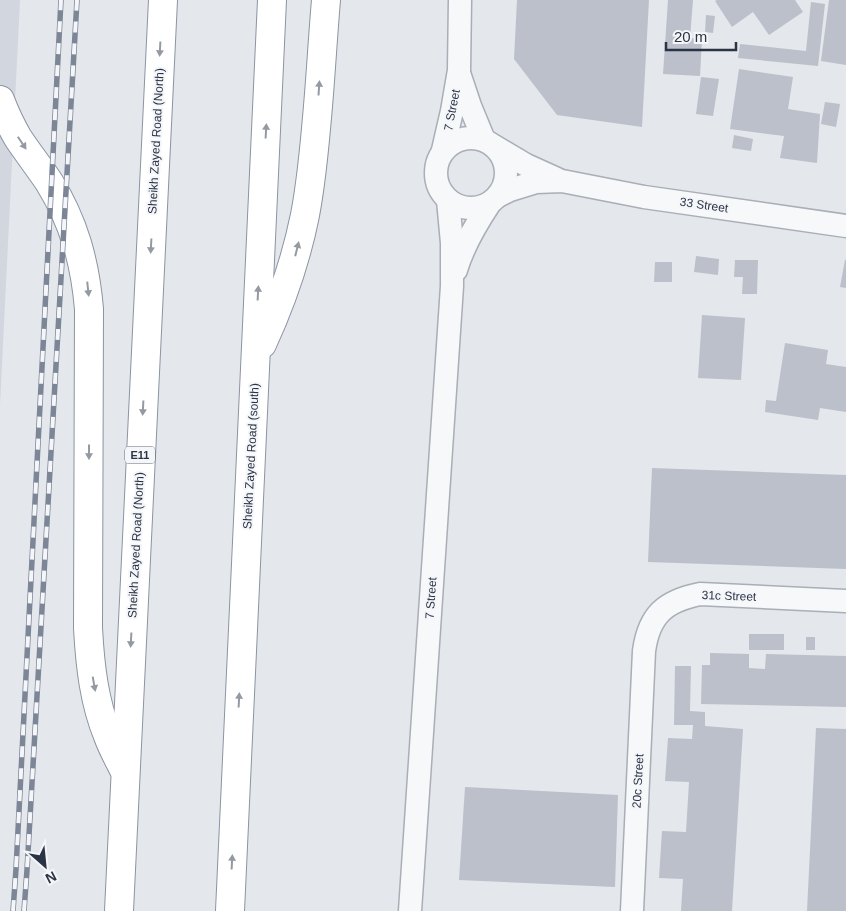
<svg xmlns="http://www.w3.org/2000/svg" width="846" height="911" font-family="Arial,sans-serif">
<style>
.built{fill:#d2d6de}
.building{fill:#bbc0ca}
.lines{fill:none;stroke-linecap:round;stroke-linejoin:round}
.street-casing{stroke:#a9aeb7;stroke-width:25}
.highway-casing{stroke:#8b94a3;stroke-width:30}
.street{stroke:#f7f8fa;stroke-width:22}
.highway{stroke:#fff;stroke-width:28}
.rail-casing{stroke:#7d8696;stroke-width:5.5}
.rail{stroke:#f4f6f9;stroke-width:4;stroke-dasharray:11;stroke-linecap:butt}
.oneway{fill:#959aa2}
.labels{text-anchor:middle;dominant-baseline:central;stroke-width:4;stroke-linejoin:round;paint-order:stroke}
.shield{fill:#f4f6f9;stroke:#676e7b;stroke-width:1}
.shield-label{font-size:11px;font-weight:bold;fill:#2b3445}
.street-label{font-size:12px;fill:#2b3445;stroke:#f4f6f9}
</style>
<rect width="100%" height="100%" fill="#e4e7ec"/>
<polygon class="built" points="0,0 20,0 0,405"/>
<g class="building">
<polygon points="517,0 649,0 642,127 557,115 514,59"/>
<polygon points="668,0 693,0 690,38 702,39 700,76 663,74"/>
<polygon points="717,0 795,0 803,12 769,35 753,12 732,27 715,1"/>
<polygon points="829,0 846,0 846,65 821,61"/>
<polygon points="811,2 825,4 818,66 738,58 740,44 806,51"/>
<polygon points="706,15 715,16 713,33 705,32"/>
<polygon points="739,69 793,77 788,109 820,114 817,163 780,158 784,136 730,129"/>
<polygon points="701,77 719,79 713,116 696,114"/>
<polygon points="825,102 840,104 836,127 821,124"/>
<polygon points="734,135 753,139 751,151 732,148"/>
<polygon points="696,256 719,259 718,275 694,272"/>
<polygon points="735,260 758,260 757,294 742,294 743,277 734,277"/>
<polygon points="845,260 846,260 846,288 840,287"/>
<polygon points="655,262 672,262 672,282 654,282"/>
<polygon points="702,315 745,318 741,380 698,378"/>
<polygon points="785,343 828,350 826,364 846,367 846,412 820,408 818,420 765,412 766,400 776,401"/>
<polygon points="652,468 846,475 846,569 648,562"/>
<rect x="749" y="634" width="35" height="16"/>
<rect x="806" y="637" width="9" height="13"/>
<polygon points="710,653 749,654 749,668 765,669 766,654 846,656 846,707 701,704 702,665 710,665"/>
<polygon points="675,666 691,666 690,711 705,712 705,726 743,729 732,911 681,911 683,879 659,878 662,831 686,832 689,782 665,781 668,738 692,739 693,725 674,725"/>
<polygon points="816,728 846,729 846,911 807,911"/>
<polygon points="465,787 618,795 615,887 459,880"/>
</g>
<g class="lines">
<g class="street-casing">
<g id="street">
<polyline points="460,76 470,106 484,140"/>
<circle cx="471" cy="173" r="35"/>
<polyline points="494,146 526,165 557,179"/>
<polyline points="443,150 452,111 459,70 460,0"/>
<polyline points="498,196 510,190 536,182 562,181 644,197 846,226"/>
<path d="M456,270C463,246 476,224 490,203"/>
<polyline points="410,911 452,286 452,243 448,200"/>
<path d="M632,911L644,651C649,615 665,601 700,594L846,601"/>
</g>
</g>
<g class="highway-casing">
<g id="highway">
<path d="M0,100C5,113 11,126 18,138C28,153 39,167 49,182C74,222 85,262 89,309L88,628C90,665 94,702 108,736C112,747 118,758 123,768"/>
<path d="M262,344C281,303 296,260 305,215C312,179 315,142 318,106C321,71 323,35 326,0"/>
<polyline points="119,911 163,0"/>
<polyline points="230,911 272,0"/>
</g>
</g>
<use href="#street" class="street"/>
<use href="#highway" class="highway"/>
<g class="rail-casing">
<g id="rail">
<polyline points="13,911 16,869 61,0"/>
<polyline points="24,911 27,870 77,0"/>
</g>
</g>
<use href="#rail" class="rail"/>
</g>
<defs><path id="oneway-solid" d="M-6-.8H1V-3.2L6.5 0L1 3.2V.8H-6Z" transform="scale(1.25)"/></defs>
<g class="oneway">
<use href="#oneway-solid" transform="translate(160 49) rotate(93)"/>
<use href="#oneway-solid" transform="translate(319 88) rotate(-86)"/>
<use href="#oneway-solid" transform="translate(266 131) rotate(-87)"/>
<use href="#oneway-solid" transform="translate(22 143) rotate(56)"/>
<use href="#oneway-solid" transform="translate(151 246) rotate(93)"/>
<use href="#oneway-solid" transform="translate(297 249) rotate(-76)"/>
<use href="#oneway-solid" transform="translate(88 289) rotate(84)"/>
<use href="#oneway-solid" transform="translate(258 293) rotate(-87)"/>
<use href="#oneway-solid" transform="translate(143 408) rotate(93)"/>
<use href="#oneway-solid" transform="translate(89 452) rotate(90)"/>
<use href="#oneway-solid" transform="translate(131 640) rotate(93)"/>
<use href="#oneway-solid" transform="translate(94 684) rotate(80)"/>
<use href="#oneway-solid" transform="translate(239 700) rotate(-87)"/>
<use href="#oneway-solid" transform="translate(232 862) rotate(-87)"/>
</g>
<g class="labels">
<rect class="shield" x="125" y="446.5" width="30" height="17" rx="4"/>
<g class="shield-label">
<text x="140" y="455">E11</text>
</g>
<g class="street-label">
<text transform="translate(452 110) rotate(-79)">7 Street</text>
<text transform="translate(156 141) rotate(-87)">Sheikh Zayed Road (North)</text>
<text transform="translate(704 205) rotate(8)">33 Street</text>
<text transform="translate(251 456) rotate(-87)">Sheikh Zayed Road (south)</text>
<text transform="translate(136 545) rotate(-87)">Sheikh Zayed Road (North)</text>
<text transform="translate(729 596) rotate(2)">31c Street</text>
<text transform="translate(431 598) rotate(-86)">7 Street</text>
<text transform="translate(638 781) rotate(-87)">20c Street</text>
</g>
</g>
<g transform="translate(45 866) rotate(153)" stroke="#f4f6f9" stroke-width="4" paint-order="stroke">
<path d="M0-4L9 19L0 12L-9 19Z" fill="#2b3445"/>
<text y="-8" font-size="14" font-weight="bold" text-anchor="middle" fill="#2b3445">N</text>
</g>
<path d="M666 42v8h70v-8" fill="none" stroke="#2b3445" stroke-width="2.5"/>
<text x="674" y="42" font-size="15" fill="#2b3445" stroke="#f4f6f9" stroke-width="4" paint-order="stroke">20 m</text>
</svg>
